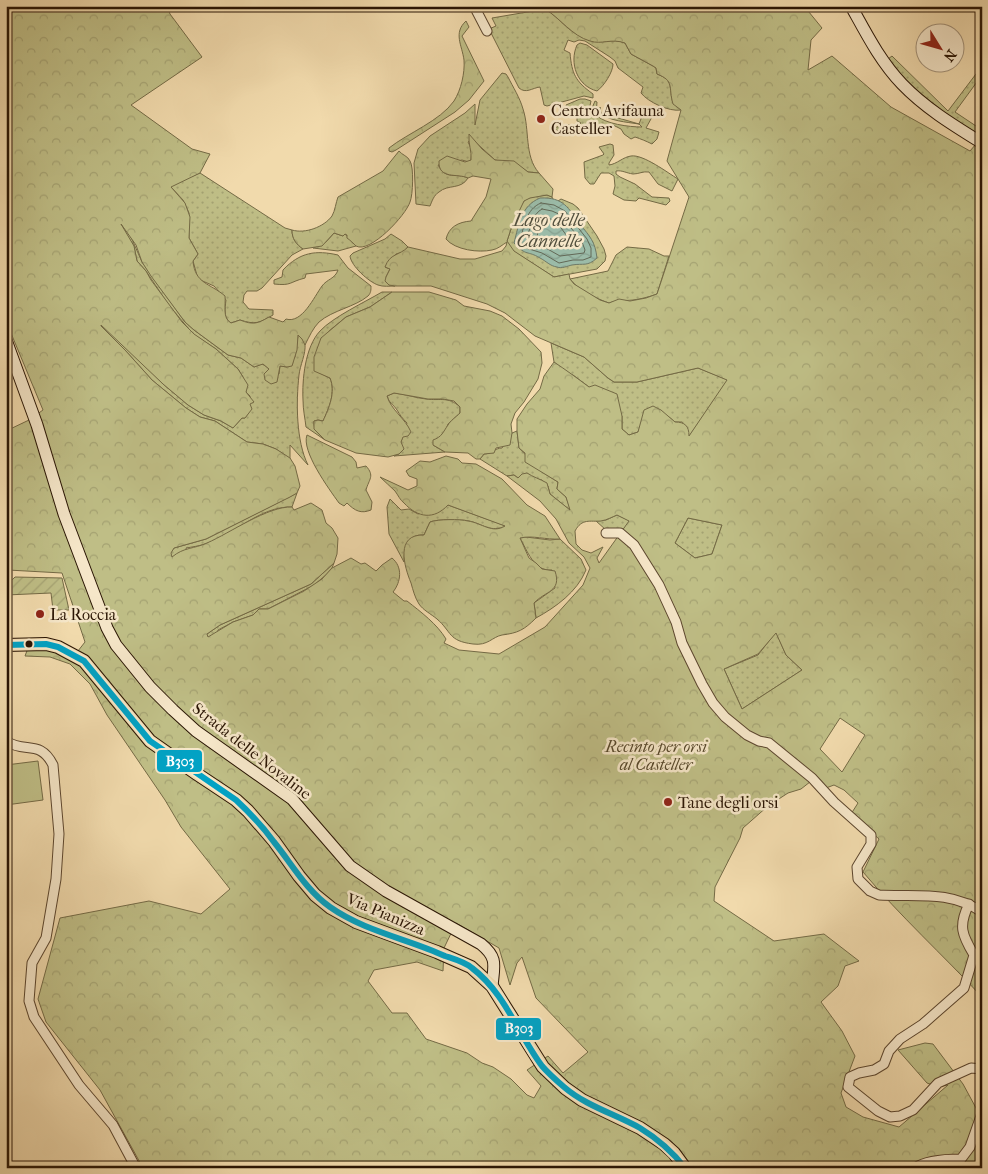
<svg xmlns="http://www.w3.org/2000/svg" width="988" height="1174" font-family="'IM FELL French Canon',serif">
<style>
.grass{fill:url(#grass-dots);stroke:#746a45;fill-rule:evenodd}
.forest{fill:url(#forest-crowns);stroke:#746a45;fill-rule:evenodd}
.garden{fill:url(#garden-furrows);stroke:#746a45}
.pitch{fill:#bfbe86;stroke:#746a45}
.water{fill:url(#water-waves);stroke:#6e7966}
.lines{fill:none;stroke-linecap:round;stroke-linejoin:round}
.shore{stroke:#626856;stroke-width:1}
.street-casing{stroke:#5c462e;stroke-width:11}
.secondary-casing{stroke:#2a1504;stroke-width:13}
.primary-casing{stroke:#2a1504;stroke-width:14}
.street{stroke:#f6e7c9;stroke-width:9}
.secondary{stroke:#f6e7c9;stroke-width:11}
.primary{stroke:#f1daac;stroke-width:12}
.bus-1-casing{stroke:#f6e7c9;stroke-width:10}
.bus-1{stroke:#02a2c4;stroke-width:6}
.poi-dot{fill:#8f2418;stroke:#f6e7c9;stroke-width:2}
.bus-dot{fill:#2a1504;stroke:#f6e7c9;stroke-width:2}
.labels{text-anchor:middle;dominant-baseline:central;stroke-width:5;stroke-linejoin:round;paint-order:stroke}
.poi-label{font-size:16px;fill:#2a1504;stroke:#f6e7c9;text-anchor:start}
.park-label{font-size:16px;font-style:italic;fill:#57482b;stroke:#f6e7c9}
.street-label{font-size:16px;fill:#2a1504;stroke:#f6e7c9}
.water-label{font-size:18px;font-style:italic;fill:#524f3d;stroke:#f6e7c9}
.line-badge{stroke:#f6e7c9;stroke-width:2}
.badge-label{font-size:14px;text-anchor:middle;font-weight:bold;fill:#fff}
</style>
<defs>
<pattern id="grass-dots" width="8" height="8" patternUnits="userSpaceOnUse" patternTransform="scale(1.25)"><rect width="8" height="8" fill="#bfbe86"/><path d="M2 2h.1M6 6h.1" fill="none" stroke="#a4a272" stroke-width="1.8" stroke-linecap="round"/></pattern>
<pattern id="forest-crowns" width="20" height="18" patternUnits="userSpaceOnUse" patternTransform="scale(1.25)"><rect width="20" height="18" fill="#bfbe86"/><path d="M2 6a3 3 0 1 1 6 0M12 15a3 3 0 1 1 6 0" fill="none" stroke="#a4a272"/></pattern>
<pattern id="garden-furrows" width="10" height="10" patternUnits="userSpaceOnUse" patternTransform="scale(1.25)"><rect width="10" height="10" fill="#bfbe86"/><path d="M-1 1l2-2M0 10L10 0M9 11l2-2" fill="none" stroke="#a4a272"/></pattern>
<pattern id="water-waves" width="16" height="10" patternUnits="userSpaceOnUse" patternTransform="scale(1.25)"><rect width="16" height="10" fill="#9bbba8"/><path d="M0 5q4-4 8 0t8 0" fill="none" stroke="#86a08f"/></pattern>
</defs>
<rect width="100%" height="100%" fill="#f1daac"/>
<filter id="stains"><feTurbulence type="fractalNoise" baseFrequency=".004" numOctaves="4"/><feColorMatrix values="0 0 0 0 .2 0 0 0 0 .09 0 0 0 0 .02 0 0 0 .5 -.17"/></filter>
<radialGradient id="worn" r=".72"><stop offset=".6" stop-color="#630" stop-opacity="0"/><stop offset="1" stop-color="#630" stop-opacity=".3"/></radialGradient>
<g class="grass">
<path d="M545,9C558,16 568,32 583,37C588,38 593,41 598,41C609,43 613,38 625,43L631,54L653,66L656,68L657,74C675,81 668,87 673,103L681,110C669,112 648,102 641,93L643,87L618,68L615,61L610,57L585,41L579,40L574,42L568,40L564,50L570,53C572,74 575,81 593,94V98L584,96L547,106L544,105L540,87C532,88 526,94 519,88L489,29L496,26L492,18Z"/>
<path d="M580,43L587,45L613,64C613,72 604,86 597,91C577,86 569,63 577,45Z"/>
<path d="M892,56L948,111L982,66V75L955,112L982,130V139C948,115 912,93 888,59Z"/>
<path d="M502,73L506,74L508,77C513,87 520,98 523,109C530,130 524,156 539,173L528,172L516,164L495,160L472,139L468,142L472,150L471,160L469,162L462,160L438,165C447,181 455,172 468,178C461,190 448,184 439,192C434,195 432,201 430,206L416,204L414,163L418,149L430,136L465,113L475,104V125L480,100Z"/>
<polygon points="580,99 585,99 591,101 589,110 572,115 571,111 568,112 566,105"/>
<path d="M595,101L597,102L596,115C605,124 629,127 642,127L639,124C626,122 610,121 599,113L600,107L601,113L639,124L644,111L652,117L646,128L659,132L657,139L652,144C646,141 641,139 635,137L631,139L624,134L621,129L613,125L599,128L590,127L581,131L564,129L558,131L554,128C557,127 562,125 566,125C572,124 575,128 581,123L577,121V117L590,113Z"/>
<path d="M610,144L613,145L614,155L609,163V165C617,164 623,157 631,156C643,154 668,173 678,179L672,191L658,184L649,172C643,171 639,174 633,174C626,173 622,170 616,171V174L620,177L635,184L652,197L669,198L670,201L666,205L639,198L636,201L624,200L613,194L615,186L614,176L609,173H601L594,184H590L585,178L584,162L603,155L604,154L599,147Z"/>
<path d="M200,173L285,228L292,230C292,239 297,245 303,249L292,255L262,288L257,291H247L244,295L243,302L249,309L273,310V315C259,323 256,325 240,320L231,323C223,319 225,308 226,300L214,286L198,279L193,261L198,254L189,238V213L183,200L171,187L131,237L142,262L185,322L194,330L228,355L241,358L254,367L262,364L279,374L280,366L287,367L295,357L298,335C301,337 304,340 305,344C306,354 300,365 299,375C296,402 296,441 308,465L290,445V459L276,449L263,444L247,442L215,421L200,417L186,408L152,380L125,350L101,327L171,552L174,548L206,539L297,493L292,507C260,506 234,535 205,544C199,546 192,547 186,548L207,634L220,625L311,584L334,563L332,568L327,574L314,585L268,609H259L253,615L233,622L218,630L213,656L166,552L77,243L156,191ZM120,225L134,246L137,261L146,271L168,304L193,334L216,349L238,369L243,377L246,392L250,396L249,412L245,418H242L233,428L221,421L204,415L188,405L163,384L139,360Z"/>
<path d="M547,195L552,197L553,199L536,203L558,201L561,199L573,204L578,208L597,236L604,249L606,256L605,261L597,269L554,277L510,249L507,241C510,232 518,207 524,201C529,196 541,196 547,195Z"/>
<polygon points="334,233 343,236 345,234 356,246 338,251 313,248 326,242"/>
<path d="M391,234L402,241L408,247L403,252L396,254L385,267L390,269L386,277L389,285L395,286C390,286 383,287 378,285C369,282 351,266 350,256L353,253L385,239Z"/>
<path d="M627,247L649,249L664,256H669L657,294C649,297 641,299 633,300C624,301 618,300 609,303C597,299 577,289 570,279L608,271L616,255Z"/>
<path d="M382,292H392L370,307L346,317L329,331L320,373L330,378C336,392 329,408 323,421L318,420L314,421C313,430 319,434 325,440L306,427C305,418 303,410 303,400C302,380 305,347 320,331C333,317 365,302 382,292Z"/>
<polygon points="551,343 584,357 608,378 614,382 637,382 698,368 728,380 688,438 682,422 675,422 669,417 643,419 638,432 629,435 622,429 622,416 589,387 573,375 565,372 554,362"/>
<path d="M394,393C405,394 416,398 426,399C441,401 448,396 460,407V413L448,424L445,432L433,445L445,452L394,456L399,454L401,442L407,423C402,418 400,415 397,410C393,404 389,403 387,396Z"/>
<path d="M517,431L519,448L542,472L558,482L557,489L566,497L571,511L550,494L548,486L542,480L533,478L527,473L518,478L514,475L507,476L480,459L484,454C491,454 495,448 502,448L512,433Z"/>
<path d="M390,499L401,510L409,509L418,514L448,505L506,526C490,533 483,524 469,521C460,519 437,519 430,522L424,535C407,534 404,548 404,562L389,534L387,507Z"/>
<polygon points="617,515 630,521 621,532 606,530 596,521 606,520"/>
<polygon points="688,518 722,525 712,554 695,558 675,543"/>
<path d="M526,537L550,540L560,539L581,559L586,570C577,592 556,607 536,618L534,603L555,588L552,570C534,572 527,550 520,538Z"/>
<polygon points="776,632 786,655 802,670 742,709 724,669 758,655"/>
</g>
<g class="forest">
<path d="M6,6H167L170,14L202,57L131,105L192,149L210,154L200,173L171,187L185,203L190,217L189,238L198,254L193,261C195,284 210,283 225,296C226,305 222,318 231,323L240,320C253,325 257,324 269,317L283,322L286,319C302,324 314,297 322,286C327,279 335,279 338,270L306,274L305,278C289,282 292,286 274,284V280L282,277L283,270C300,252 316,250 338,255L348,268L371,286C371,290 371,293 368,296C355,307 333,310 319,322C313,328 309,337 305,345L302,339L298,335L297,350L292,366L287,367L280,366L277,382L271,384L265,380L264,374L269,369L263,364L254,367L241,358L228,355L194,330L185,322L151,276L142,262L136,245L121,224L134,246L137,261L146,271L151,280L182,322L194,334L216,349L238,369L248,385L246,392L254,402L250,404L252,409L245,418H242L233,428L221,421L204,415L188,405L163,384L101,325V326L125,350L152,380L186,408L200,417L215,421L247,442L263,444L276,449L290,458L295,466L300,486L297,493L290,497L206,539L174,548L171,553L172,557C184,547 194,549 207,543C230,533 268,506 292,507L294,510L311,503L322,510L326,523L332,528L338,538L337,554L334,563L311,584L220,625L207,634L208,637L233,622L253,615L259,609H268L304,591L322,579L332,568L351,558L361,564L365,563L376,571L382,565L392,558C403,567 401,582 393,592L404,601H407C421,612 437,624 446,639L444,643L459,650L499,654L545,627L583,585L590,568L584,557L569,543L556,519L540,501L507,476L514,475L518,478L522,474L527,473C533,477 540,479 547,483L550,494L570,510L566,497L557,489L558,482L525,462V453L519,448L517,431V419L527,404L540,389L544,376L554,362C566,370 577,378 589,387L595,385L617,394L622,416V429L629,435L638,432L644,410L653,406L661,410L675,422C685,422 689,426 689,436L727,380L698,368L637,382H614L608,378L584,357L535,336L505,313L487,304L431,286H395L389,285L385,281L386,277L390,269L385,267C390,253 399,256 408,247L460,259H475L502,251L506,246L507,242C502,245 498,249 492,250C479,253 455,250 446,239C449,227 458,222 471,221L486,197L491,179L473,176L468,178C458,173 438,180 439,161L447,156L465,162L471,160C472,151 468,144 469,134L482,149L495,160L514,161L528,172L539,173L553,189L552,197L547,195L530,198L524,201L512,226L507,241L514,251L554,277L569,274L570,279L574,284L600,300L609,303L619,299L630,301L646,298L657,294L689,197L667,161L681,110L673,104C668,87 675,81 657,74L656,68L653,66L631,54L625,43C611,38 602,45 590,41C572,36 560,18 545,9L548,6H804L822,28L811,40L808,70L832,56L891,107L970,151L976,144L982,147V997C943,955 900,916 863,872L879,839L851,814L858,803L844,790L834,785L826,788L815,778L801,789L788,793L768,806L743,828L740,838L715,887L714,901L774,941L824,934L859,961L845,966L838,986L821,1002L842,1031L855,1056L841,1093L846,1107L863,1117L899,1127L948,1085L938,1087L927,1083L898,1050L925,1043L933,1044L963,1084L982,1119V1168H143L100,1090L46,1022L38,999L60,918L149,901L201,914L230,889L181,827L165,800L107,715L90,684L70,664L50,657L25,656L28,648H46L74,656L85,642L62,573L8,570L6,575V431L29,420L43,410L8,326L6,314ZM617,515L629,521L599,563L597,558L603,547L591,553L582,550L576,544L575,531C582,518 590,522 601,521C607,520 612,517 617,515ZM688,518L722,525L712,554L695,558L675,543ZM776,633L786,655L802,670L742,709L724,669L758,654ZM840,718L865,735L842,772L820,749ZM456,923L499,948L510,985L517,963L522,957L536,998L588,1052L563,1073L548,1056L527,1070L541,1086L534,1098L527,1095L511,1079L493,1067L482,1063L467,1053L426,1039L407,1013H392L368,981L374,970L417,962L443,971L444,948Z"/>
<path d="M466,21L469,27L462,36L484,81L469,100L455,112L396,150L392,152L389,151V148C408,133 440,121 454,101C461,90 465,73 464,60C462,45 453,33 466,21Z"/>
<path d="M399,151C402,155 408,156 410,161C414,167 413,195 410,202C406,215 370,254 356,246C354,244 350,240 347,238V235L345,234L343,236L334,233L322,246L303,249C296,244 292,239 292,230C305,234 324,227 332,216C335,211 336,202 338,197L383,171Z"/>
<path d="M392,292H429L456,300L464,306L490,311L502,316L519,329L541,352L542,363L538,379L524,402L515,413L511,424L512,433L510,445L496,448L494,453L484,454L480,459H476L468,453L445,452L433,445V440C442,437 443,432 448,425C450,421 456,417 460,413V407L454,401L443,399H428L394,393L387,396C391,410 405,418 411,432L408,436L403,437L401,442L404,449L399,454L388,457L356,453L325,440L314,429V421L318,420L323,421C329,408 336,392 330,378L314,371V357L321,338L346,317L370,307Z"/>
<path d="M307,435L352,457L356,462L357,468L366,466C375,476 369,479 366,490L372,502L371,510C361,514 355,511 347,503L344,506L339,503C329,489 301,451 307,435Z"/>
<path d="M446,456L458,459L462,463L476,464L502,479L527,505L545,516L560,539C546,540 533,535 520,538L529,558L536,563L542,569L555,571C562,592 545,591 534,603L536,618C524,630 518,633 502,635C492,637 488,646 473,644C448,641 452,632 437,619C431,614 423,610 419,604C415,598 413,590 411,583C404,566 395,534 424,535L430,522C438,519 460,519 468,521C482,523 492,534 505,526L448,505C434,520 418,518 404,503C400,500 398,495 395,491C390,486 385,482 380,477L408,490L417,486V479L409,476L406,471L420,461L430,462Z"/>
</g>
<polygon class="garden" points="15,577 62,578 69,610 53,610 51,593 6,595 8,584"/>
<polygon class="pitch" points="38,761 43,800 6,805 6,765"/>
<path class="water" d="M540,198C564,197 568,208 580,224C590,237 595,241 597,258C587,267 584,263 572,265C567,266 562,269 557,267C550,266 546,261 540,258C527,250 527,257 514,243C519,224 521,206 540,198Z"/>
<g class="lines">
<g class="shore">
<path d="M541,203L554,205L565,211L587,239L591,248V257L583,260H573L559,263L542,253L526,248L520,241C524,226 526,209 541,203Z"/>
<path d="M542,209L552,211L561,215L582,242L585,250L584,253L560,256L544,247L529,242L527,239C530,229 532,214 542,209Z"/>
<polygon points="544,217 556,221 572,243 571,246 560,248 549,241 537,237 540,221"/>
</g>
<g class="street-casing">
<g id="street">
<polyline points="474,6 487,31"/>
<path d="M606,533H620L634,545L659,585L676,622L682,643L702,684L713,703L725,717L747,735L759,741L769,743L812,778L834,802L871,835V844L857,867L858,879L870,891L879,895C917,897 949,890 982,912"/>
<path d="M6,741C25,754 40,739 53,765L59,834L56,879L46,938L32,963L29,1001L34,1017L79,1085L113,1125L136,1168"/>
<path d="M969,904C958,926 962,935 974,955L964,988L923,1024L900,1039L889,1051L884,1064L874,1070L859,1073L850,1077L848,1087L878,1111L890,1117L900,1116L913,1110L938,1083L971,1068L982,1069"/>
<path d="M915,1168C926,1160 947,1159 961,1159L970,1147L982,1113"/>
</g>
</g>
<g class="secondary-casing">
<g id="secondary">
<path d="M851,6C866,33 880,61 902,84C925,108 953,125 982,143"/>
<path d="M6,340L37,425L64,514L107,628L116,645L150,687L173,710L196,731L292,799L350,866L386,891L481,944C498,958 494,965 492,986"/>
</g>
</g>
<g class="primary-casing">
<polyline id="primary" points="6,645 46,644 58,647 84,661 150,741 197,774 236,800 248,811 274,841 299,876 315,895 331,908 356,922 437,952 471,967 492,986 543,1067 565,1088 582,1100 640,1128 664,1144 674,1153 685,1168"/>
</g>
<use href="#street" class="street"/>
<use href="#secondary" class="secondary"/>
<use href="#primary" class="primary"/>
<g class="bus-1-casing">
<path id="bus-1" d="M6,645L46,644L58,647L84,661L150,741L236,800C250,813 263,827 274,842C292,864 306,890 330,907C364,931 408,939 445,956C454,959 465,962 472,968C505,993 518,1034 542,1066C548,1073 557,1081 564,1087C586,1106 615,1114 640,1128C658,1139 672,1151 685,1168"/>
</g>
<use href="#bus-1" class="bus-1"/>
</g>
<g class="poi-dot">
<circle cx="541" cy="119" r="5"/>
<circle cx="40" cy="614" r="5"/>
<circle cx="668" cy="802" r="5"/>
</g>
<circle class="bus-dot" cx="29" cy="644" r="4.5"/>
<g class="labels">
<g class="poi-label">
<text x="551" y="110">Centro Avifauna<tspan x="551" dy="18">Casteller</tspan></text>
<text x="50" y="614">La Roccia</text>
<text x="678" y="802">Tane degli orsi</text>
</g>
<g class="park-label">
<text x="656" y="746">Recinto per orsi<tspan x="656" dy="18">al Casteller</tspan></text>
</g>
<g class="street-label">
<text transform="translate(252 751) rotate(38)">Strada delle Novaline</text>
<text transform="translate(386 914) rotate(23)">Via Pianizza</text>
</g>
<g class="water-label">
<text x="549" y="220">Lago delle<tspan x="549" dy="21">Cannelle</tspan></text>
</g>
</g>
<g class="line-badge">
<rect x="156" y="749" width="47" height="24" rx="5" fill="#02a2c4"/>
<rect x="495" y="1017" width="47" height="24" rx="5" fill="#02a2c4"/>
</g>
<g class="badge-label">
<text x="180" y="766">B303</text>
<text x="519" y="1033">B303</text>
</g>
<rect width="988" height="1174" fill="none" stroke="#f1daac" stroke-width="25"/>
<rect x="8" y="8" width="973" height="1159" fill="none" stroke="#2a1504" stroke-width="2.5"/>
<rect x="12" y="12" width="963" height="1149" fill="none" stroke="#2a1504"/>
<g transform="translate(940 48) rotate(127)"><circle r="24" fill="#f6e7c9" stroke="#a4937a"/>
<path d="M0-4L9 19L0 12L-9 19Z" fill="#8f2418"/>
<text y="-8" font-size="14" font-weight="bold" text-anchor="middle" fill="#2a1504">N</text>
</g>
<rect width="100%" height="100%" filter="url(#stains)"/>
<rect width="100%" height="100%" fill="url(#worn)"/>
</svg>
